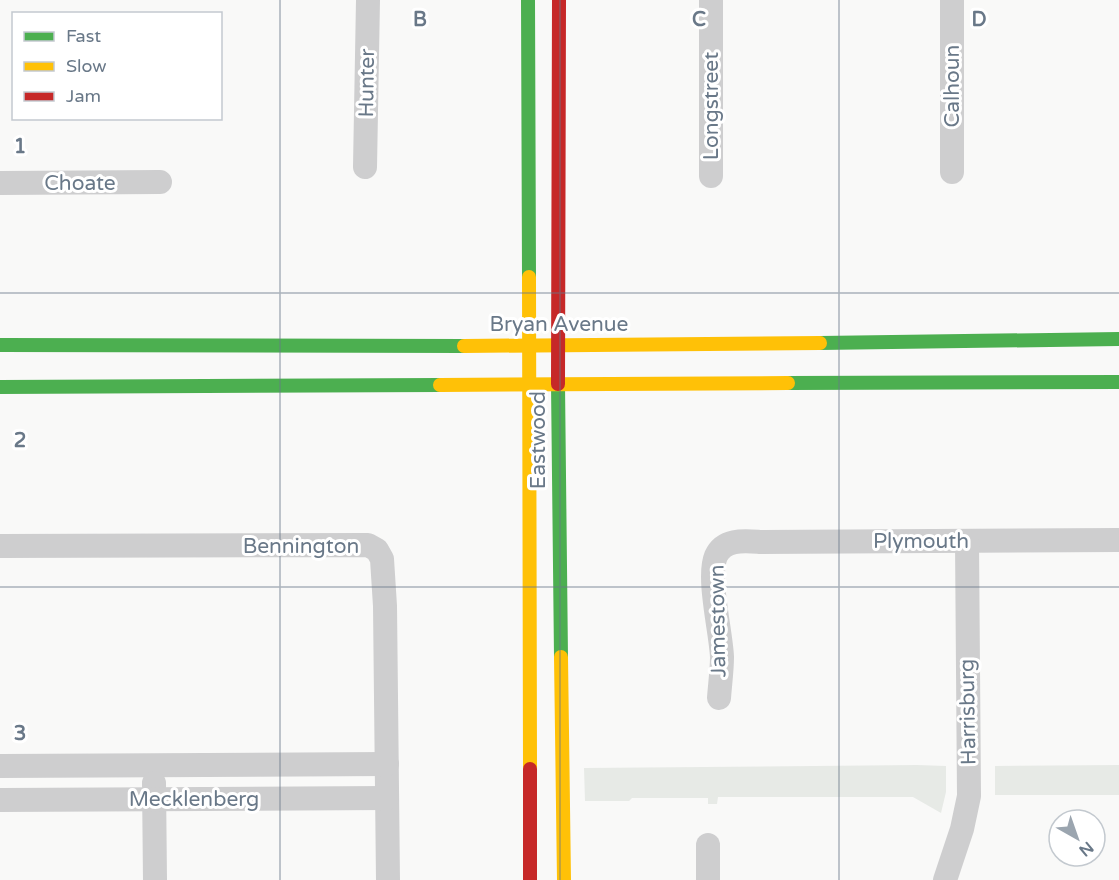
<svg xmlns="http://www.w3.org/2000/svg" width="1119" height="880" font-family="'Varela Round',sans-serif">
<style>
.green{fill:#e7eae6}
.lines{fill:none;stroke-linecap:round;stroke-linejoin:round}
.street{stroke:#cececf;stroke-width:24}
.fast{stroke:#4caf50;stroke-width:14}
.slow{stroke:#ffc107;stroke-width:14}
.jam{stroke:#c62828;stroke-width:14}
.grid{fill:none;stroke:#697888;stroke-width:1.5;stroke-opacity:0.55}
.labels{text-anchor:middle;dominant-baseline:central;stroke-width:6;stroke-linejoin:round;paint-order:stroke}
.street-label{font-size:21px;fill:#697888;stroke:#fff}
.grid-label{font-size:20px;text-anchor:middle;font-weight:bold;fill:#697888;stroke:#fff;stroke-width:6;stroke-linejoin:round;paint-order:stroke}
</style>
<rect width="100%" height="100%" fill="#f9f9f8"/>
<g class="green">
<polygon points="917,765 946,766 946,792 941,813 913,797 718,797 717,804 708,804 708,798 632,798 629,801 585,801 584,768"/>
<polygon points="1119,765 1119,795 995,795 995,766"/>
</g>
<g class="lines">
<g class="street">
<polyline points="952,0 952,172"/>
<polyline points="365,167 368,0"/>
<polyline points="711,176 711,0"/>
<polyline points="0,183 160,182"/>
<polyline points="0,546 368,545 377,550 382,559 385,606 388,880"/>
<path d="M719,698C720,684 722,670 722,657C721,632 707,577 716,556C724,538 746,541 761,542L1119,540"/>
<polyline points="0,766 387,764"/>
<polyline points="154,783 155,880"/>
<polyline points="0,800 387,798"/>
<polyline points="708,845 708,880"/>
<polyline points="945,880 962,829 969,796 967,541"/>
</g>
<g class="fast">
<polyline points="528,0 529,277"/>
<polyline points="820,343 1119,339"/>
<polyline points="0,345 464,346"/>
<polyline points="788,383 1119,382"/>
<polyline points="558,384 561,657"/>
<polyline points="0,387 440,385"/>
</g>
<g class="slow">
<polyline points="529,277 530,769"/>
<polyline points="464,346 820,343"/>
<polyline points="440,385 788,383"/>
<polyline points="561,657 564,880"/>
</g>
<g class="jam">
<polyline points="558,384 559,0"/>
<polyline points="530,769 530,880"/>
</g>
</g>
<path class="grid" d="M280,0V880M560,0V880M839,0V880M0,293H1119M0,587H1119"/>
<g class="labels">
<g class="street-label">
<text transform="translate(367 83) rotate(-89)">Hunter</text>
<text transform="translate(952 86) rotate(-90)">Calhoun</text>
<text transform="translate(711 106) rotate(-90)">Longstreet</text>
<text x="80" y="183">Choate</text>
<text x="559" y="324">Bryan Avenue</text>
<text transform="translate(538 440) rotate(-90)">Eastwood</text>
<text x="921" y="541">Plymouth</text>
<text x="301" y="546">Bennington</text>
<text transform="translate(718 621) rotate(-91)">Jamestown</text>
<text transform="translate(968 712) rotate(-91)">Harrisburg</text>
<text x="194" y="799">Mecklenberg</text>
</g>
</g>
<g class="grid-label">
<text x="420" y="26">B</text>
<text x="699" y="26">C</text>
<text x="979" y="26">D</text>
<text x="20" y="153">1</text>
<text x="20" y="447">2</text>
<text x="20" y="740">3</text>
</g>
<rect x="12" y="12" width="210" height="108" fill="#ffffff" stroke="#c3c9cf" stroke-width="1.5"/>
<rect x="24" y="32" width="30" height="9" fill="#4caf50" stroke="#c3c9cf" stroke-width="1.5"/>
<text x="66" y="42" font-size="18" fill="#697888">Fast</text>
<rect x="24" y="62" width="30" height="9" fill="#ffc107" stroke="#c3c9cf" stroke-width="1.5"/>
<text x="66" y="72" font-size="18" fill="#697888">Slow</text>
<rect x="24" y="92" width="30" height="9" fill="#c62828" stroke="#c3c9cf" stroke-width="1.5"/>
<text x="66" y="102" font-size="18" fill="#697888">Jam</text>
<g transform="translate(1077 838) rotate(140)"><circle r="28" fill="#ffffff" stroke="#c3c9cf" stroke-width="1.5"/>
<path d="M0-4.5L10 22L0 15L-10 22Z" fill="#9ba5af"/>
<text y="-9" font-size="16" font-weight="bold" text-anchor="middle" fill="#697888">N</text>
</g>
</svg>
